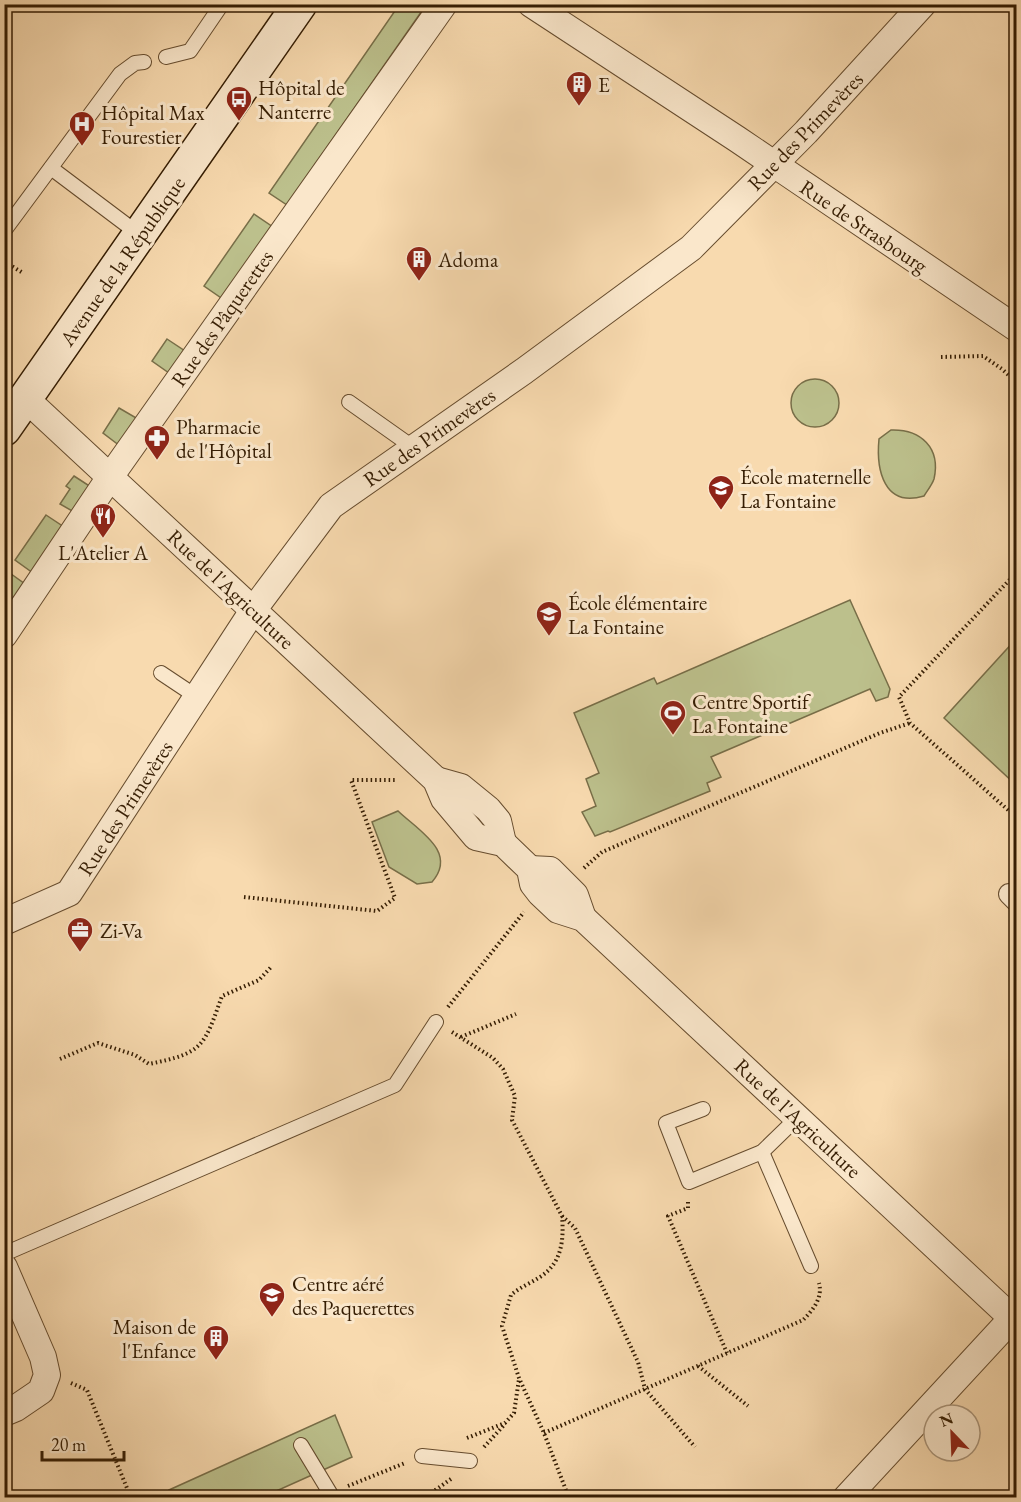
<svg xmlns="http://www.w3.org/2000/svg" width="1021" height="1502" font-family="'EB Garamond',serif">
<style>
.green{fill:#bcc08c;stroke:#786e48;stroke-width:1.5}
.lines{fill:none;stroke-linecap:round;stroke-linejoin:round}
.service-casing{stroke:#664c2e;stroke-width:16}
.pedestrian-casing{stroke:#664c2e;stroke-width:22}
.minor-casing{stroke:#664c2e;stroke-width:28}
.secondary-casing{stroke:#351d03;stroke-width:36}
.path{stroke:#351d03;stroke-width:4;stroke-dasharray:1.5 3;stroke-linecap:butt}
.service{stroke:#fae7cb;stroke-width:14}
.pedestrian{stroke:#fae7cb;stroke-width:20}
.minor{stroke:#fae7cb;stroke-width:26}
.secondary{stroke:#fae7cb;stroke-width:33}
.labels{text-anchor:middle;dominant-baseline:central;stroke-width:6;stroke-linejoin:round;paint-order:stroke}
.poi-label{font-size:21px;fill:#351d03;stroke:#fae7cb;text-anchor:start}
.street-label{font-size:21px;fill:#351d03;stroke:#fae7cb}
</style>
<rect width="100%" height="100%" fill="#f8daaf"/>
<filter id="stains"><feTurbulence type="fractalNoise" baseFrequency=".00333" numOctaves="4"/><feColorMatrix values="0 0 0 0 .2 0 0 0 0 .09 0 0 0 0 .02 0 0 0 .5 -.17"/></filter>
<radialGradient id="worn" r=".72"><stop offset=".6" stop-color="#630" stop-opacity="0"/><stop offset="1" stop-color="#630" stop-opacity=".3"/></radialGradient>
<g class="green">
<polygon points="399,5 426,5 287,205 269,193"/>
<polygon points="254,214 273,227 227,302 204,286"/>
<polygon points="167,339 185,351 169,373 152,361"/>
<circle cx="815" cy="403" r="24"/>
<polygon points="119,408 138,419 120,446 103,433"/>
<path d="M891,430C921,429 941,448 934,479C932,485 927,491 924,496C884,508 876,470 879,439Z"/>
<polygon points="74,476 91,487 74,512 60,504 70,489 66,486"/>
<polygon points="46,515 64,527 33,573 15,560"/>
<polygon points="7,571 25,584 5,614 5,575"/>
<polygon points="850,600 890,689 888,697 876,701 870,689 711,757 721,777 707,783 710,791 610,832 608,831 595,836 582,812 596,806 586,779 599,773 574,713 654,678 657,684"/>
<polygon points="1016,639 1016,785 944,718"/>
<path d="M398,811C419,831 458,852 432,882L417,884L389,867L372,822Z"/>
<polygon points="335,1415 352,1457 263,1497 172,1497 169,1490"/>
</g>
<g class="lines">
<g class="service-casing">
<g id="service">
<polyline points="166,57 190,51 222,4"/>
<polyline points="51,168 140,235"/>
<polyline points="4,231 120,74 135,63 144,62"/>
<polyline points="349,402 414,448"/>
<polyline points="161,673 197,697"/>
<polyline points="703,1109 666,1123 689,1182 762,1152 797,1118"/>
<polyline points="762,1152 811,1266"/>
<polyline points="4,1254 395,1085 436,1022"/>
<polyline points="301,1445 333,1498"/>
<polyline points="422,1456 470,1461"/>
</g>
</g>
<g class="pedestrian-casing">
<polyline id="pedestrian" points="1009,894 1016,901"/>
</g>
<g class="minor-casing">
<g id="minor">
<polyline points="531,4 737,139 1016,328"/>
<polyline points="26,399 436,780 444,799 476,837 503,843 530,869 533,884 540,893 558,910 583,918 1012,1318"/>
<polyline points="4,635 110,477 444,4"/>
<polyline points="436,780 461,787 488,809 498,821 503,843"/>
<polyline points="530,869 550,870 575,895 583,918"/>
<polyline points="4,922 69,893 254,609 331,506 524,371 691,248 806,132 923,4"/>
<polyline points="4,1267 43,1357 47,1375 41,1391 16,1408 4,1413"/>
<polyline points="846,1498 1016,1314"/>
</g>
</g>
<g class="secondary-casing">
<polyline id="secondary" points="4,429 300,4"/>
</g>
<g class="path">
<polyline points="4,264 10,265 23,273"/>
<polyline points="941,357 983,356 1002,369 1016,382"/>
<polyline points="1016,573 899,697 910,723 1016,817"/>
<polyline points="584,868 602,852 880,733 910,723"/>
<polyline points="244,897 377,911 395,898 351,780 397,780"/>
<polyline points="448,1007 524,912"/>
<path d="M452,1032L493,1058L503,1069L515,1096L512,1120L562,1216C564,1240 562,1263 540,1277C531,1283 520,1287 511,1295L502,1326L519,1378L544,1433L569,1498"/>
<polyline points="461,1037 516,1014"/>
<path d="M60,1059L98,1043L135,1055L149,1064C204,1053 204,1046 222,996L259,980L272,966"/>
<polyline points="688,1202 688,1208 668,1216 727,1353"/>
<polyline points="562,1216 575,1228 638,1362 645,1389 695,1447"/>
<polyline points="698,1366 748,1406"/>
<polyline points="71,1383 87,1390 131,1498"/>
<path d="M544,1433L803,1320C813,1310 823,1298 819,1283"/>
<polyline points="467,1438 505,1423 514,1413 519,1379"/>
<polyline points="484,1447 505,1424"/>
<polyline points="348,1486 405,1463"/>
<polyline points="424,1498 451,1479"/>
<polyline points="653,1498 661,1494"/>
</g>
<use href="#service" class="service"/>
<use href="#pedestrian" class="pedestrian"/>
<use href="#minor" class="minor"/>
<use href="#secondary" class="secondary"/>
</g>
<defs>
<g id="building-pin" transform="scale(1.35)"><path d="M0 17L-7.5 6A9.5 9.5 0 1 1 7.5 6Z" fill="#8f2418" stroke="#fae7cb"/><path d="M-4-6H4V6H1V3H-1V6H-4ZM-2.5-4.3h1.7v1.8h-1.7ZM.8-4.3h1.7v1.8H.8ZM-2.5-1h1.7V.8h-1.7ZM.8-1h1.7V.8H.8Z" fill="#fff"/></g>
<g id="bus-pin" transform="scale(1.35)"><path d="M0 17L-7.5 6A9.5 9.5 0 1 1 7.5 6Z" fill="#8f2418" stroke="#fae7cb"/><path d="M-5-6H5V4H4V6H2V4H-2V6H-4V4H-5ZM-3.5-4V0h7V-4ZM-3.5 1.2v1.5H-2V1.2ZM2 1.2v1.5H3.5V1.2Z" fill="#fff"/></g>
<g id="hospital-pin" transform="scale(1.35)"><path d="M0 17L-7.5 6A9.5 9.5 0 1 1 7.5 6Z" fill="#8f2418" stroke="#fae7cb"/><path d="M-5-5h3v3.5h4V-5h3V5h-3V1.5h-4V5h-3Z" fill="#fff"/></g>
<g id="pharmacy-pin" transform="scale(1.35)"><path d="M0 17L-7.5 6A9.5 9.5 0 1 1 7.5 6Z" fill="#8f2418" stroke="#fae7cb"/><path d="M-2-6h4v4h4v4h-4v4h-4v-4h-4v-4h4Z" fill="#fff"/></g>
<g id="school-pin" transform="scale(1.35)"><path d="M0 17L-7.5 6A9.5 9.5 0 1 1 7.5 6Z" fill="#8f2418" stroke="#fae7cb"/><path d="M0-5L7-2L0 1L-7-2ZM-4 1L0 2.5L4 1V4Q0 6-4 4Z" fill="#fff"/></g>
<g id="restaurant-pin" transform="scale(1.35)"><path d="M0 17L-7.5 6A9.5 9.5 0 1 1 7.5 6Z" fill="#8f2418" stroke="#fae7cb"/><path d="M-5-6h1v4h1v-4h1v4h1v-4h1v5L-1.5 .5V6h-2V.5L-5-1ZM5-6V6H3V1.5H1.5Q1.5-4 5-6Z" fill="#fff"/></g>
<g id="stadium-pin" transform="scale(1.35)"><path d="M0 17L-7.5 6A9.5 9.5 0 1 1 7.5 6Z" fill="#8f2418" stroke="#fae7cb"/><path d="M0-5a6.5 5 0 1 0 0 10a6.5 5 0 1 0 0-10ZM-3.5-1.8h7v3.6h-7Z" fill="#fff"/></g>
<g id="office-pin" transform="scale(1.35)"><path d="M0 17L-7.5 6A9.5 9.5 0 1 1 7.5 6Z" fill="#8f2418" stroke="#fae7cb"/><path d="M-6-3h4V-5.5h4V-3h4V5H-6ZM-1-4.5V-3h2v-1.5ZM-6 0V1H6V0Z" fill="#fff"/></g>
</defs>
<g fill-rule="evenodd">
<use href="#building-pin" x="579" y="84"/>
<use href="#bus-pin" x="239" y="99"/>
<use href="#hospital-pin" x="82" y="124"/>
<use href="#building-pin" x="419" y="259"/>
<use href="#pharmacy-pin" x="157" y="438"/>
<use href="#school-pin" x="721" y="488"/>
<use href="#restaurant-pin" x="103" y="516"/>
<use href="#school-pin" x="549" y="614"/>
<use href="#stadium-pin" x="673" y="713"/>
<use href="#office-pin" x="80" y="930"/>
<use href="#school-pin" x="272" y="1295"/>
<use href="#building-pin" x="216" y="1338"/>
</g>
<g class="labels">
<g class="poi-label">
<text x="598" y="84">E</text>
<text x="258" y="87">Hôpital de<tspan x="258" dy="24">Nanterre</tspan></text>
<text x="101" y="112">Hôpital Max<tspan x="101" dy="24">Fourestier</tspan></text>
<text x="438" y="259">Adoma</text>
<text x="176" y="426">Pharmacie<tspan x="176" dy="24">de l'Hôpital</tspan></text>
<text x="740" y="476">École maternelle<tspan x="740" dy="24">La Fontaine</tspan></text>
<text x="103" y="552" text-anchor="middle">L'Atelier A</text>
<text x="568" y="602">École élémentaire<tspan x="568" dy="24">La Fontaine</tspan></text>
<text x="692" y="701">Centre Sportif<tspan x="692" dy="24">La Fontaine</tspan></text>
<text x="100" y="930">Zi-Va</text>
<text x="292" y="1283">Centre aéré<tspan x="292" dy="24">des Paquerettes</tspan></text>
<text x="196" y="1326" text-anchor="end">Maison de<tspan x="196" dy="24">l'Enfance</tspan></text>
</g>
<g class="street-label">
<text transform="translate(805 131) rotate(-46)">Rue des Primevères</text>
<text transform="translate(864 226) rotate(34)">Rue de Strasbourg</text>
<text transform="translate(122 261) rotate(-55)">Avenue de la République</text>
<text transform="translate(222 318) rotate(-55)">Rue des Pâquerettes</text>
<text transform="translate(429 437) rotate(-35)">Rue des Primevères</text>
<text transform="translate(231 589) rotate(43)">Rue de l'Agriculture</text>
<text transform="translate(125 808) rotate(-57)">Rue des Primevères</text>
<text transform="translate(798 1118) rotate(43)">Rue de l'Agriculture</text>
</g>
</g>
<rect width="1021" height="1502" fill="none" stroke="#f8daaf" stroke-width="24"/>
<rect x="6" y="6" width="1009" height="1490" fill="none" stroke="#351d03" stroke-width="3"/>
<rect x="12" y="12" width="997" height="1478" fill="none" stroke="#351d03" stroke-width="1.5"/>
<g transform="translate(952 1433) rotate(337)"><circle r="28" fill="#fae7cb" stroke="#ab967b" stroke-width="1.5"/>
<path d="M0-4.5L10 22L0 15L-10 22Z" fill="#8f2418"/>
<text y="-9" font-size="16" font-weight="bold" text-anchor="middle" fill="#351d03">N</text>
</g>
<path d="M42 1451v9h82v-9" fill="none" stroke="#351d03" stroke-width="3"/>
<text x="51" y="1451" font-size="18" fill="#351d03" stroke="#fae7cb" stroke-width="4.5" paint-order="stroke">20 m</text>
<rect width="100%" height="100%" filter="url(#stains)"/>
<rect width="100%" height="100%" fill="url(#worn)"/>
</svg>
